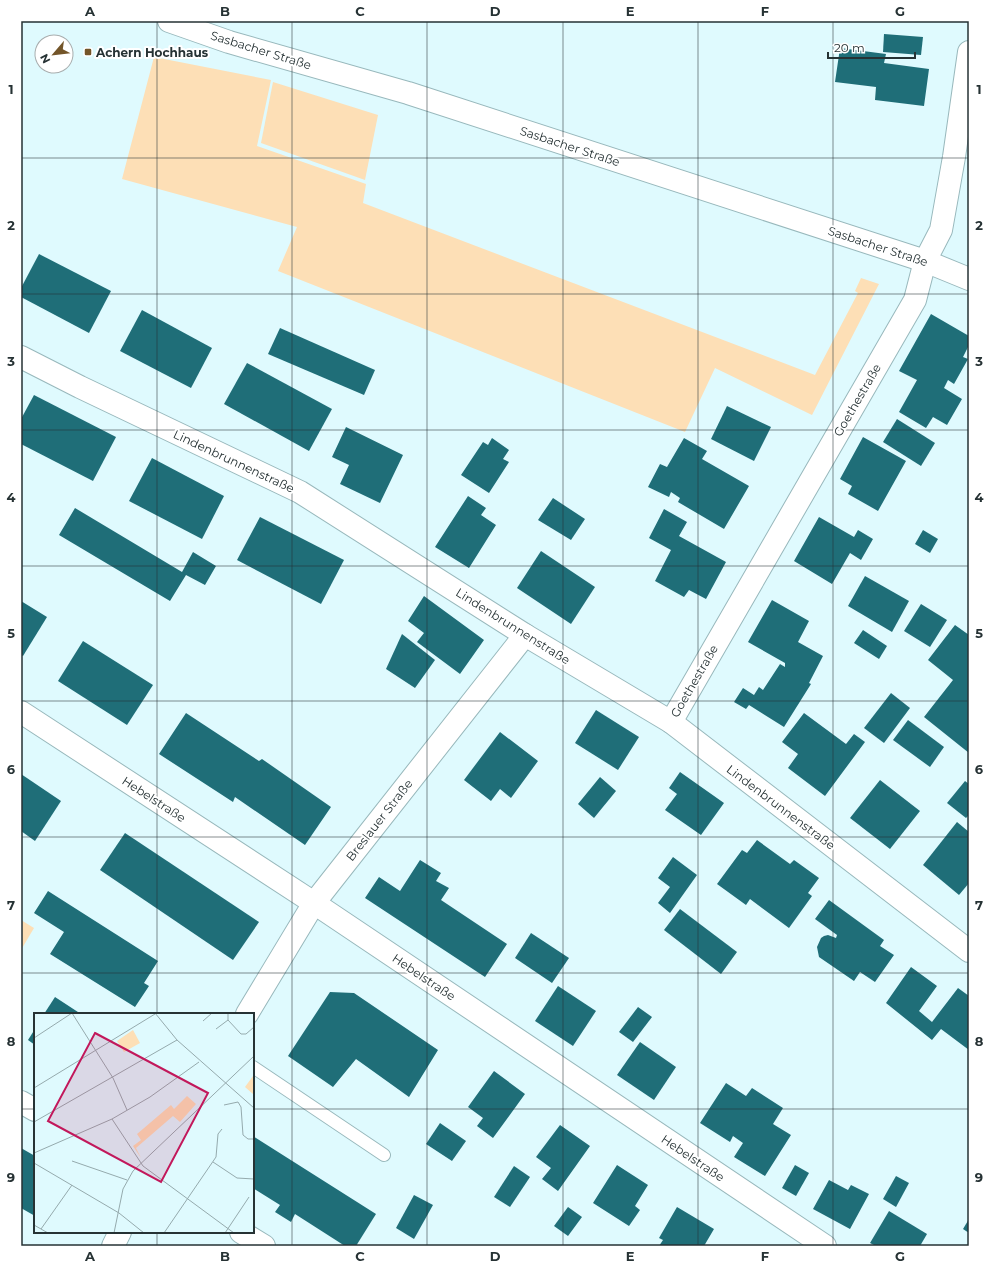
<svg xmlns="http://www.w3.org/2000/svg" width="990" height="1267" font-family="Montserrat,sans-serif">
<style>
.green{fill:#fddfb6}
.building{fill:#1f6e78}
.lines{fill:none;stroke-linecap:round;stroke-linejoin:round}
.lane-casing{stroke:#98b8bc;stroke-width:14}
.street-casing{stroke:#98b8bc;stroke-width:24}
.secondary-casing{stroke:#98b8bc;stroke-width:24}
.lane{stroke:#fff;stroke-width:12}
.street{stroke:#fff;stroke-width:22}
.secondary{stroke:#fff;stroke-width:22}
.grid{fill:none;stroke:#263234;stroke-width:1;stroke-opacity:0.55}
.poi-dot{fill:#735529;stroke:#fff;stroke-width:1.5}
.labels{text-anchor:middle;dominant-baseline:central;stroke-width:4;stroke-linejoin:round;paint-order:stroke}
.street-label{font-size:12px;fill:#263234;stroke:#fff}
.poi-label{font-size:12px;font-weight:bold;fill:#263234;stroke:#fff;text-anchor:start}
.inset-road{fill:none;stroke:#95aaad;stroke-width:1}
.view{fill:#c2185b;fill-opacity:0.15;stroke:#c2185b;stroke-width:2}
.inset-edge{fill:none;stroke:#263234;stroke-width:2}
.neatline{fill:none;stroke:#263234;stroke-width:1.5}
.grid-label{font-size:13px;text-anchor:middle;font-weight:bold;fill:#263234}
</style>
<rect width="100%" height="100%" fill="#dffafe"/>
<g class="green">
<polygon points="154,57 271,80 257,146 366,184 363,203 815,375 858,293 855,291 861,278 879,284 812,415 715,368 685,432 278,271 297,227 122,179"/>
<polygon points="273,82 378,115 365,180 261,143"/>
<polygon points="21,920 34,928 21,950"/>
</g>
<g class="building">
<polygon points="884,34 923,37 921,55 883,52"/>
<polygon points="840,48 886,54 884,63 929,69 924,106 875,100 876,87 835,82"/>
<polygon points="39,254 111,291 89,333 21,297 21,288"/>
<polygon points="142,310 212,348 191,388 120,351"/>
<polygon points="931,314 969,336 969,345 963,357 968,359 954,384 948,380 944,388 962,399 947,425 933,417 926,428 899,412 917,380 899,371"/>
<polygon points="280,328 375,370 364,395 268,354"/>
<polygon points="247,363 332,409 309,451 224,404"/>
<polygon points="34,395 116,437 93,481 21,444 21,419"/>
<polygon points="727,406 771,427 754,461 711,439"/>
<polygon points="897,419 935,443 921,466 883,442"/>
<polygon points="346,427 403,455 380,503 340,484 349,465 332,457"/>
<polygon points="863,437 906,461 878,511 848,494 852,486 840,479"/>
<polygon points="492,438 509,450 503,459 509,462 489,493 461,475 483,442 488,445"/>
<polygon points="684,438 707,451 702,459 749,486 724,529 678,502 680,498 671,492 669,497 648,487 660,464 667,467"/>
<polygon points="152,458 224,496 202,539 129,501"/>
<polygon points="468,496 486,508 481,515 496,525 469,568 435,547"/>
<polygon points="553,498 585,519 571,540 538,520"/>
<polygon points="75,508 182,572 193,552 216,566 205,585 186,575 170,601 59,535"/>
<polygon points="664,509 687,522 679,536 726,562 706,599 689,590 684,597 655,581 671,550 649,538"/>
<polygon points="260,517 344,560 321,604 237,560"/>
<polygon points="819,517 854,537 858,530 873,539 861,560 850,553 832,584 794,561"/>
<polygon points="923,530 938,539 930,553 915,544"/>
<polygon points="541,551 595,587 571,624 517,588"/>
<polygon points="865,576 909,601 892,632 848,606"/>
<polygon points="424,596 484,640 460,674 417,642 424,633 408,621"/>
<polygon points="772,600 809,621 798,642 823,656 809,683 811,684 784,727 749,705 746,709 734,702 743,688 754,695 759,687 763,690 780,664 785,667 785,663 748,642"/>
<polygon points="21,601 47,617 23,656 21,655"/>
<polygon points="921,604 947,620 930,647 904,631"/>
<polygon points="955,625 969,635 969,753 924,717 953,680 928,660"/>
<polygon points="863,630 887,646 879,659 854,643"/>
<polygon points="402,634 435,660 415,688 386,669"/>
<polygon points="83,641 153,685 127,725 58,681"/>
<polygon points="891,693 910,708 884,743 864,728"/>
<polygon points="596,710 639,737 618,770 575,743"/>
<polygon points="186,713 259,761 262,759 331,807 305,845 235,797 233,802 159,754"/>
<polygon points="804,713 846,744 854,734 865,742 825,796 788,768 798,754 782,742"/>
<polygon points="908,720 944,747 930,767 893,740"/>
<polygon points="500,732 538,761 511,798 500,789 491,801 464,780"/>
<polygon points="680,772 724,803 701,835 665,810 677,794 669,788"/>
<polygon points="21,774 61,801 35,841 21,831"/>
<polygon points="600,777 616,791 594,818 578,804"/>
<polygon points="880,780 920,811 890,849 850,818"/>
<polygon points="965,781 969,784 969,815 966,818 947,803"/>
<polygon points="957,822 969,832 969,883 959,895 923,865"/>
<polygon points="125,833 259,922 233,960 100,870"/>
<polygon points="757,840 790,864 794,860 819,878 808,893 812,896 789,928 750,899 746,905 717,884 742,850 747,853"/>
<polygon points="673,857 697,875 670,913 658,903 670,887 658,878"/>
<polygon points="420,860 441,873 436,881 449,888 441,900 507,944 485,977 365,898 379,877 400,891"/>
<polygon points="48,891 158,961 144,983 149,986 135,1007 50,954 64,932 34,913"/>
<polygon points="829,900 884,940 880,946 894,955 875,982 860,972 854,981 819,957 817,947 821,938 824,936 828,935 836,938 837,935 815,919"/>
<polygon points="680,909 737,952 721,974 664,930"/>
<polygon points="531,933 569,958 552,983 515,958"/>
<polygon points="911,967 937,986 919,1011 932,1022 958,988 969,996 969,1050 941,1029 932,1040 886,1003"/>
<polygon points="558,986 596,1011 573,1046 535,1021"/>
<polygon points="330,992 354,993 438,1050 409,1097 356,1059 333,1087 288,1056"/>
<polygon points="55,997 81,1014 44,1014"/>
<polygon points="638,1007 652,1017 633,1042 619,1032"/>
<polygon points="35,1029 35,1045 28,1040"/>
<polygon points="640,1042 676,1067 654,1100 617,1075"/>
<polygon points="494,1071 525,1094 493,1138 477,1126 483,1118 468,1107"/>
<polygon points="726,1083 746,1096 752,1088 783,1108 773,1124 791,1135 765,1176 734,1157 743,1143 733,1136 730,1142 700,1123"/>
<polygon points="440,1123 466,1141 452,1161 426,1144"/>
<polygon points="560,1125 590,1146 558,1191 542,1179 551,1168 536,1157"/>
<polygon points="253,1136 376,1214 356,1246 345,1246 295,1214 291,1222 275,1212 280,1205 253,1188"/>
<polygon points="21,1148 35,1156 35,1216 21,1208"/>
<polygon points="617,1165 648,1185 635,1206 640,1210 629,1226 593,1203"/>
<polygon points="795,1165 809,1173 796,1196 782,1188"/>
<polygon points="514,1166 530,1177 510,1207 494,1197"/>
<polygon points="896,1176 909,1183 896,1207 883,1199"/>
<polygon points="829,1180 848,1190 851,1185 869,1194 850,1229 813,1209"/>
<polygon points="414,1195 433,1205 414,1239 396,1228"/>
<polygon points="568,1207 582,1217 568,1236 554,1226"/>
<polygon points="677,1207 714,1229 704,1246 659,1246 663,1240 659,1238"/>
<polygon points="889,1211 927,1234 920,1246 876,1246 870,1243"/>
<polygon points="969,1219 969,1233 963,1229"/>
</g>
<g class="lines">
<g class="lane-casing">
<polyline id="lane" points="253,1067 384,1155"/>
</g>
<g class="street-casing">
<g id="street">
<polyline points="21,357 80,387 300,492 525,635 671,722 969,951"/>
<polyline points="21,712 314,903 825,1246"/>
<polyline points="671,722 915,300 925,261 941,230 954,157 969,52"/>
<polyline points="247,1014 314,903 525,635"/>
<polyline points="21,1102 35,1110"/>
<polyline points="241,1232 264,1246"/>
<polyline points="113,1246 120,1232"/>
</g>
</g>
<g class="secondary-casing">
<polyline id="secondary" points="169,21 229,42 408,93 925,261 969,279"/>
</g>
<use href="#lane" class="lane"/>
<use href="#street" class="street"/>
<use href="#secondary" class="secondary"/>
</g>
<path class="grid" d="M157,21V1014M292,21V1246M427,21V1246M563,21V1246M698,21V1246M833,21V1246M21,158H969M21,294H969M21,430H969M21,566H969M21,701H969M21,837H969M21,973H969M21,1109H35M253,1109H969M157,1232V1246"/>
<rect class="poi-dot" x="84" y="48" width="8" height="8" rx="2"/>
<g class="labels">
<g class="street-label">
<text transform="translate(261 50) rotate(17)">Sasbacher Straße</text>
<text transform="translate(570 146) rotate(18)">Sasbacher Straße</text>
<text transform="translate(878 246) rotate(18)">Sasbacher Straße</text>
<text transform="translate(857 400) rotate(-60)">Goethestraße</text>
<text transform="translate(234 461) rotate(25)">Lindenbrunnenstraße</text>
<text transform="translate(513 626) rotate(32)">Lindenbrunnenstraße</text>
<text transform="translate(694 681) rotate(-60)">Goethestraße</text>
<text transform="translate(154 799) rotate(33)">Hebelstraße</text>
<text transform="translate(781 807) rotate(37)">Lindenbrunnenstraße</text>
<text transform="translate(379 820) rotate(-52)">Breslauer Straße</text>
<text transform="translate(424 977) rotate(34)">Hebelstraße</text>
<text transform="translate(693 1158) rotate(34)">Hebelstraße</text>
</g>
<g class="poi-label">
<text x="96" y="52">Achern Hochhaus</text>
</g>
</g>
<g transform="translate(34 1013)">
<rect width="220" height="220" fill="#dffafe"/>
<path d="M99,17L106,30L90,39L83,28ZM219,63H220L219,81L211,74ZM153,83L162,91L146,109L139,103L102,135L107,145L99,133L107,127L103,121L137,92L140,96Z" fill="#fddfb6"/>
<path class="inset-road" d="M38,0L79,65L93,97M121,0L143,27L220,95M194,0V7L207,21H212L220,14M169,8L178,0M182,16L194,7M0,25L38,0M0,75L121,1M190,92L204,89L207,94L209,122L214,126H220M78,106L109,153L200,220M0,109L143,27M0,140L78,106L116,84L165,49M38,148L93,167M179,149L203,165L220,166M0,150L85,200L110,220M0,212L14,220M7,216L38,172M80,220L89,176L99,158L220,43M130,220L182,144L184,121L188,116M191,220L215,184"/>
<path class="view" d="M61,20L174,80L127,169L14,108Z"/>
<rect width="220" height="220" class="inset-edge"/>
</g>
<rect width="990" height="1267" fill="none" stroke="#ffffff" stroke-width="44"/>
<g transform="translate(54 54) rotate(242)"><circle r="19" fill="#ffffff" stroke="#a8adae"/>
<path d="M0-3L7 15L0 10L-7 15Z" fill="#735529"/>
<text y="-6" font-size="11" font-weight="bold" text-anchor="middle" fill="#263234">N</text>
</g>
<path d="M828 52v6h87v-6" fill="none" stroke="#263234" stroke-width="2"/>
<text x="834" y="52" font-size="12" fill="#263234" stroke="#ffffff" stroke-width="3" paint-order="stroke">20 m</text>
<rect x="22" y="22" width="946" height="1223" class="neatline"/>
<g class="grid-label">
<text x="90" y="16">A</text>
<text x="225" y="16">B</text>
<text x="360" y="16">C</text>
<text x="495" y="16">D</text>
<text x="630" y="16">E</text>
<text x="765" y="16">F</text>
<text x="900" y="16">G</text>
<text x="11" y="94">1</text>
<text x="979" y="94">1</text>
<text x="11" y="230">2</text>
<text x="979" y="230">2</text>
<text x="11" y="366">3</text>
<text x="979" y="366">3</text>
<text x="11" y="502">4</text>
<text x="979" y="502">4</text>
<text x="11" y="638">5</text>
<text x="979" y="638">5</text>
<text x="11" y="774">6</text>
<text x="979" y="774">6</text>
<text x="11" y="910">7</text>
<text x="979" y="910">7</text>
<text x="11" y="1046">8</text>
<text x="979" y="1046">8</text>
<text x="11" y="1182">9</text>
<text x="979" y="1182">9</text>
<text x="90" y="1261">A</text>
<text x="225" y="1261">B</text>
<text x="360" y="1261">C</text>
<text x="495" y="1261">D</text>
<text x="630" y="1261">E</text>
<text x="765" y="1261">F</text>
<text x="900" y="1261">G</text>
</g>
</svg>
